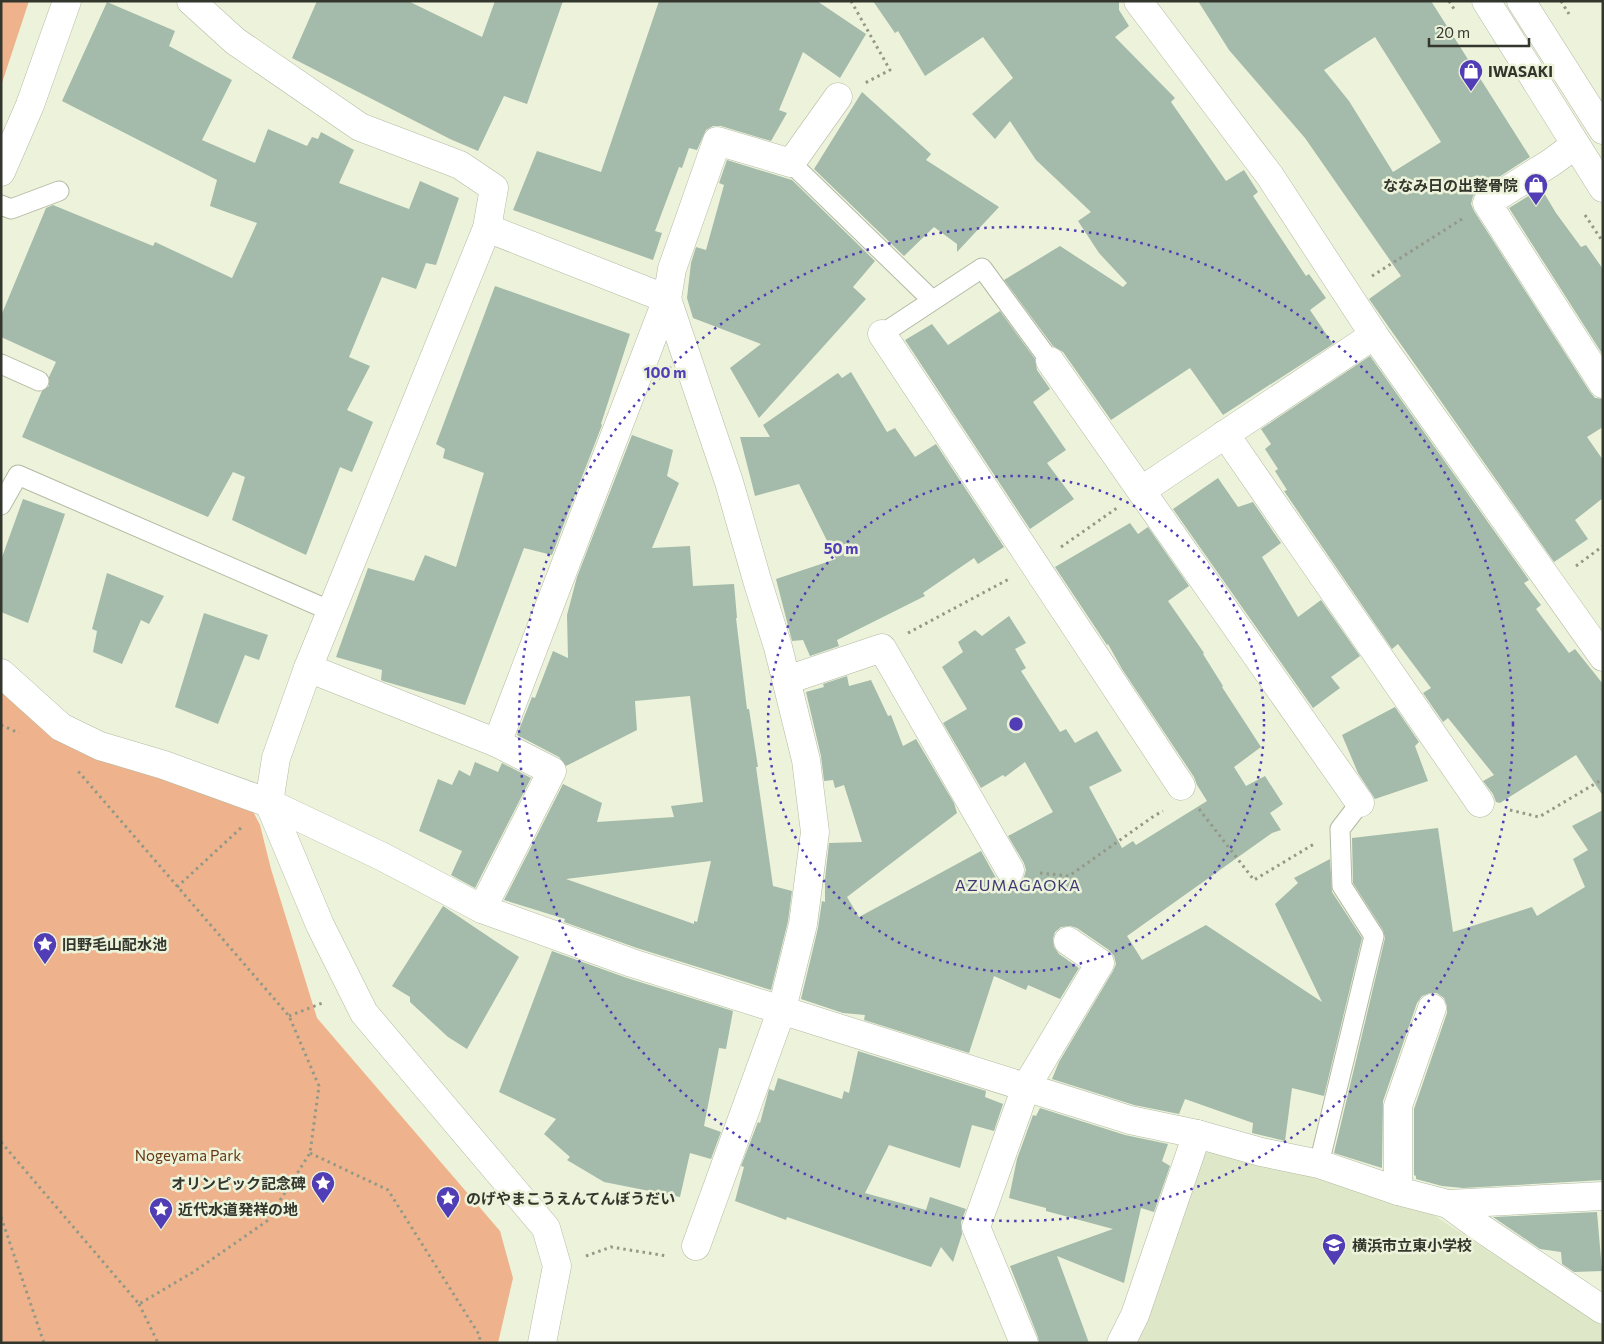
<svg xmlns="http://www.w3.org/2000/svg" width="1604" height="1344" font-family="Commissioner,'Noto Sans JP',sans-serif">
<style>
.built{fill:#dee8c8}
.green{fill:#eeb38c}
.building{fill:#a4baaa;fill-rule:evenodd}
.lines{fill:none;stroke-linecap:round;stroke-linejoin:round}
.lane-casing{stroke:#b3baa3;stroke-width:21}
.street-casing{stroke:#b3baa3;stroke-width:29}
.secondary-casing{stroke:#b3baa3;stroke-width:29}
.path{stroke:#949987;stroke-width:3;stroke-dasharray:2.5 4;stroke-linecap:butt}
.lane{stroke:#fff;stroke-width:19}
.street{stroke:#fff;stroke-width:28}
.secondary{stroke:#fff;stroke-width:28}
.ring{fill:none;stroke:#513db5;stroke-width:2.5;stroke-dasharray:2.5 5}
.labels{text-anchor:middle;dominant-baseline:central;stroke-width:5;stroke-linejoin:round;paint-order:stroke}
.poi-label{font-size:15px;font-weight:bold;fill:#33362d;stroke:#ecf3da;text-anchor:start}
.park-label{font-size:15px;fill:#673813;stroke:#ecf3da}
.neighbourhood-label{font-size:16px;letter-spacing:1px;fill:#3e3975;stroke:#ecf3da}
.centre{fill:#513db5;stroke:#ecf3da;stroke-width:2.5}
.ring-label{font-size:15px;text-anchor:middle;font-weight:bold;fill:#513db5;stroke:#ecf3da;stroke-width:5;stroke-linejoin:round;paint-order:stroke}
</style>
<rect width="100%" height="100%" fill="#ecf3da"/>
<polygon class="built" points="1199,1142 1420,1206 1603,1326 1603,1343 1130,1343"/>
<g class="green">
<polygon points="1,1 29,1 1,86"/>
<polygon points="1,679 41,716 249,804 260,825 271,869 317,1018 500,1231 513,1278 498,1343 1,1343"/>
</g>
<g class="building">
<polygon points="317,1 408,1 482,37 495,1 563,1 527,104 504,96 478,151 450,139 292,58"/>
<polygon points="659,1 817,1 866,34 840,78 803,52 779,110 787,113 771,141 721,126 713,126 706,130 697,150 689,148 682,168 679,167 655,231 662,233 653,260 513,210 537,151 601,172"/>
<polygon points="873,1 1119,1 1119,10 1129,26 1115,37 1175,98 1171,102 1226,181 1244,170 1258,192 1253,196 1306,276 1309,274 1326,298 1310,310 1333,344 1223,415 1190,368 1111,420 1063,352 1053,346 1004,280 1060,246 1123,287 1127,283 1099,253 1078,221 1091,212 1036,160 1010,121 995,139 972,114 1013,78 983,37 925,76 898,31 895,33"/>
<path d="M1198,1H1431L1530,157L1479,190L1473,196L1471,204L1474,211L1590,392L1595,398L1603,399V427L1587,437L1603,460V498L1575,520L1588,539L1554,562L1369,299L1401,276L1305,138L1229,50ZM1375,37L1441,142L1393,172L1349,101L1324,70Z"/>
<polygon points="107,2 175,31 169,46 232,80 202,140 255,163 268,129 307,146 312,137 318,139 321,132 354,150 339,183 409,209 420,181 459,198 436,265 426,263 416,289 382,277 349,357 370,366 347,410 373,422 352,472 340,467 306,555 232,520 245,477 233,472 208,517 22,437 42,391 49,386 49,377 56,362 1,337 1,316 46,208 53,205 153,246 155,242 232,278 257,223 210,206 217,180 62,101"/>
<polygon points="862,92 931,154 926,160 999,207 957,252 957,244 934,227 904,256 814,169"/>
<polygon points="727,160 792,180 875,261 853,287 866,299 759,418 730,368 761,344 693,318 687,298 691,263 696,247 706,250 724,185 719,183"/>
<polygon points="1541,188 1556,213 1581,247 1586,245 1603,269 1603,355 1509,208"/>
<polygon points="495,286 630,334 601,424 602,425 552,555 524,548 465,705 383,681 381,680 382,670 336,657 368,568 414,581 425,555 456,567 484,473 443,458 445,449 436,444"/>
<polygon points="1000,311 1035,359 1037,370 1050,389 1033,402 1066,450 1047,463 1074,499 1030,529 905,340 932,324 948,345"/>
<polygon points="1370,356 1529,580 1524,583 1541,605 1536,609 1569,653 1575,649 1603,684 1603,796 1576,755 1500,803 1496,802 1493,794 1483,781 1494,775 1448,718 1443,722 1423,693 1431,688 1398,644 1392,649 1284,491 1287,490 1275,471 1278,469 1265,449 1271,444 1261,429"/>
<polygon points="851,372 887,432 895,428 915,457 936,444 1004,547 978,564 974,558 923,593 925,596 837,640 839,646 810,656 803,640 792,641 776,579 836,559 799,484 755,496 740,437 770,437 763,425 838,373 842,378"/>
<path d="M632,435L673,450L667,476L679,483L652,548L690,546L693,586L734,584L737,618H736L747,709H749L758,767H756L773,886L792,891L788,921L771,990L637,948L564,922L565,919L504,900L563,784L602,803L597,822L674,817L671,806L703,802L690,696L635,701L637,730L566,766L559,757L517,735L532,697L535,698L553,651L568,658L567,615L577,577ZM711,861L697,922L694,921V924L566,879Z"/>
<polygon points="1218,478 1238,507 1253,502 1281,543 1262,557 1298,617 1321,600 1360,656 1331,677 1340,688 1313,708 1173,509"/>
<polygon points="23,499 65,514 28,623 1,612 1,560"/>
<polygon points="1130,523 1138,534 1148,527 1189,586 1168,601 1204,653 1203,654 1223,686 1222,687 1261,747 1234,767 1246,786 1265,776 1283,804 1270,813 1281,830 1272,833 1127,936 1142,960 1206,925 1322,1002 1275,904 1298,883 1294,878 1330,859 1332,892 1362,938 1324,1096 1292,1088 1285,1141 1252,1133 1253,1123 1185,1099 1179,1114 1134,1105 1052,1079 1059,1062 1113,971 1116,964 1114,956 1109,950 1077,928 1070,926 1061,927 1055,932 1053,939 1054,947 1059,954 1079,968 1060,999 1028,985 1026,990 994,976 969,1053 864,1020 865,1015 843,1013 801,999 818,928 822,901 825,902 825,879 829,843 862,842 844,785 835,788 833,780 824,781 821,756 806,692 824,687 823,684 847,676 849,686 871,680 888,716 891,715 903,746 916,739 954,803 957,813 847,897 859,917 981,851 996,878 1002,883 1010,886 1017,884 1024,877 1026,870 1024,863 1008,836 1053,812 1025,762 1005,777 1003,775 981,788 943,723 967,709 942,667 963,652 958,642 975,630 982,636 1009,616 1026,643 1015,649 1026,668 1021,671 1060,732 1066,729 1075,743 1097,731 1122,771 1089,787 1122,848 1133,841 1136,845 1207,801 1197,785 1194,777 1122,669 1108,644 1107,645 1055,567"/>
<polygon points="107,573 164,596 149,624 141,620 122,664 93,652 97,631 92,629"/>
<polygon points="204,613 268,635 259,660 245,655 218,724 175,707"/>
<polygon points="1395,707 1419,742 1415,746 1428,781 1375,799 1358,773 1342,735"/>
<polygon points="475,762 498,772 502,763 531,778 475,888 451,875 462,851 419,831 438,779 452,785 459,770 470,776"/>
<polygon points="1603,810 1603,1180 1463,1188 1442,1186 1416,1179 1416,1176 1414,1175 1414,1109 1447,1013 1447,1006 1444,998 1437,993 1430,993 1422,996 1417,1003 1383,1101 1382,1168 1334,1153 1385,938 1383,930 1353,883 1352,838 1438,828 1453,932 1532,907 1537,916 1585,887 1573,859 1588,850 1572,826"/>
<polygon points="443,906 519,957 467,1049 448,1037 410,1002 410,997 392,986"/>
<polygon points="552,951 627,978 733,1011 726,1049 719,1048 704,1126 721,1132 711,1159 690,1153 680,1197 604,1182 567,1160 570,1157 544,1134 556,1119 499,1092"/>
<polygon points="858,1051 986,1091 985,1097 1003,1104 994,1131 972,1125 960,1168 889,1145 865,1193 926,1210 930,1197 966,1209 961,1222 962,1234 953,1262 941,1247 931,1267 787,1217 786,1220 735,1201 744,1167 741,1166 758,1122 760,1123 769,1089 774,1091 778,1078 842,1099 844,1091 849,1093"/>
<polygon points="1040,1108 1125,1135 1168,1144 1162,1161 1170,1166 1154,1212 1141,1208 1124,1283 1057,1256 1089,1343 1039,1343 1038,1337 1010,1266 1113,1229 1046,1211 1046,1208 1009,1198 1017,1159 1033,1115 1036,1116"/>
<polygon points="1597,1212 1602,1271 1574,1272 1562,1264 1561,1252 1540,1249 1493,1217"/>
</g>
<g class="lines">
<g class="lane-casing">
<g id="lane">
<polyline points="791,163 932,300"/>
<polyline points="1,205 11,209 59,191"/>
<polyline points="882,334 982,268 1050,361"/>
<polyline points="1,364 39,381"/>
<polyline points="1,505 18,475 331,611"/>
<polyline points="1319,1164 1374,936 1342,886 1340,829 1360,803"/>
</g>
</g>
<g class="street-casing">
<g id="street">
<polyline points="191,1 235,41 360,127 460,165 494,188 487,228 667,299 729,482 757,580 778,647 806,760 815,832 803,924 782,1009 696,1246"/>
<polyline points="1138,1 1270,176 1374,335 1603,657"/>
<polyline points="1575,145 1552,162 1487,203 1603,384"/>
<polyline points="487,228 308,668 276,758 269,803 320,925 364,1013 546,1228 557,1266 542,1343"/>
<polyline points="882,334 1181,786"/>
<polyline points="1050,361 1360,803"/>
<polyline points="1225,434 1480,803"/>
<polyline points="1142,490 1374,335"/>
<polyline points="308,668 497,743"/>
<polyline points="1,673 61,727 100,746 164,765 269,803 383,857 482,909 632,963 1130,1120 1197,1134 1261,1152 1319,1164 1398,1191 1448,1204 1603,1196"/>
<polyline points="787,680 882,648 1010,870"/>
<polyline points="482,909 552,771 497,743 667,299 672,269 717,141 791,163 838,97"/>
<polyline points="1398,1191 1398,1106 1432,1008"/>
<polyline points="1448,1204 1478,1226 1603,1310"/>
<polyline points="1024,1343 976,1227 1026,1087 1100,963 1068,941"/>
<polyline points="1121,1343 1135,1315 1197,1134"/>
</g>
</g>
<g class="secondary-casing">
<g id="secondary">
<polyline points="1486,1 1603,188"/>
<polyline points="1521,1 1603,130"/>
<polyline points="1,172 30,105 67,1"/>
</g>
</g>
<g class="path">
<polyline points="851,1 890,70 865,83"/>
<polyline points="1449,1 1456,12"/>
<polyline points="1561,1 1569,14"/>
<polyline points="1585,215 1603,242"/>
<polyline points="1372,276 1462,219"/>
<polyline points="1061,547 1117,508"/>
<polyline points="1576,566 1603,546"/>
<polyline points="908,633 1009,579"/>
<polyline points="1,725 19,733"/>
<polyline points="1199,809 1254,880 1314,844"/>
<polyline points="1510,810 1539,817 1603,779"/>
<polyline points="1040,873 1069,876 1154,816 1163,811"/>
<polyline points="177,887 243,826"/>
<polyline points="289,1016 325,1002"/>
<polyline points="1,1142 139,1304 195,1271 267,1221 310,1153 319,1086 289,1016 78,771"/>
<polyline points="310,1153 388,1190 480,1336 479,1343"/>
<polyline points="1,1217 44,1343"/>
<polyline points="586,1256 611,1247 667,1256"/>
<polyline points="139,1304 158,1343"/>
</g>
<use href="#lane" class="lane"/>
<use href="#street" class="street"/>
<use href="#secondary" class="secondary"/>
</g>
<g class="ring">
<circle cx="1016" cy="724" r="248"/>
<circle cx="1016" cy="724" r="497"/>
</g>
<defs>
<g id="shop-pin" transform="scale(1.25)"><path d="M0 17L-7.5 6A9.5 9.5 0 1 1 7.5 6Z" fill="#513db5" stroke="#ecf3da"/><path d="M-5-2.5h2.3a2.7 3.5 0 0 1 5.4 0H5L5.5 6h-11ZM-1.5-2.5h3a1.5 2.3 0 0 0-3 0Z" fill="#fff"/></g>
<g id="sight-pin" transform="scale(1.25)"><path d="M0 17L-7.5 6A9.5 9.5 0 1 1 7.5 6Z" fill="#513db5" stroke="#ecf3da"/><path d="M0-6L1.8-2.2L6-1.7L2.9 1.2L3.7 5.4L0 3.3L-3.7 5.4L-2.9 1.2L-6-1.7L-1.8-2.2Z" fill="#fff"/></g>
<g id="school-pin" transform="scale(1.25)"><path d="M0 17L-7.5 6A9.5 9.5 0 1 1 7.5 6Z" fill="#513db5" stroke="#ecf3da"/><path d="M0-5L7-2L0 1L-7-2ZM-4 1L0 2.5L4 1V4Q0 6-4 4Z" fill="#fff"/></g>
</defs>
<g fill-rule="evenodd">
<use href="#shop-pin" x="1471" y="71"/>
<use href="#shop-pin" x="1536" y="185"/>
<use href="#sight-pin" x="45" y="944"/>
<use href="#sight-pin" x="323" y="1183"/>
<use href="#sight-pin" x="448" y="1198"/>
<use href="#sight-pin" x="161" y="1209"/>
<use href="#school-pin" x="1334" y="1245"/>
</g>
<g class="labels">
<g class="poi-label">
<text x="1488" y="71">IWASAKI</text>
<text x="1518" y="185" text-anchor="end">ななみ日の出整骨院</text>
<text x="62" y="944">旧野毛山配水池</text>
<text x="306" y="1183" text-anchor="end">オリンピック記念碑</text>
<text x="466" y="1198">のげやまこうえんてんぼうだい</text>
<text x="178" y="1209">近代水道発祥の地</text>
<text x="1352" y="1245">横浜市立東小学校</text>
</g>
<g class="park-label">
<text x="188" y="1155">Nogeyama Park</text>
</g>
<g class="neighbourhood-label">
<text x="1018" y="884">AZUMAGAOKA</text>
</g>
</g>
<circle cx="1016" cy="724" r="8" class="centre"/>
<g class="ring-label">
<text x="665" y="378">100 m</text>
<text x="841" y="554">50 m</text>
</g>
<rect width="1604" height="1344" fill="none" stroke="#33362d" stroke-width="5"/>
<path d="M1429 38v8h100v-8" fill="none" stroke="#33362d" stroke-width="2.5"/>
<text x="1436" y="38" font-size="15" fill="#33362d" stroke="#ecf3da" stroke-width="4" paint-order="stroke">20 m</text>
</svg>
